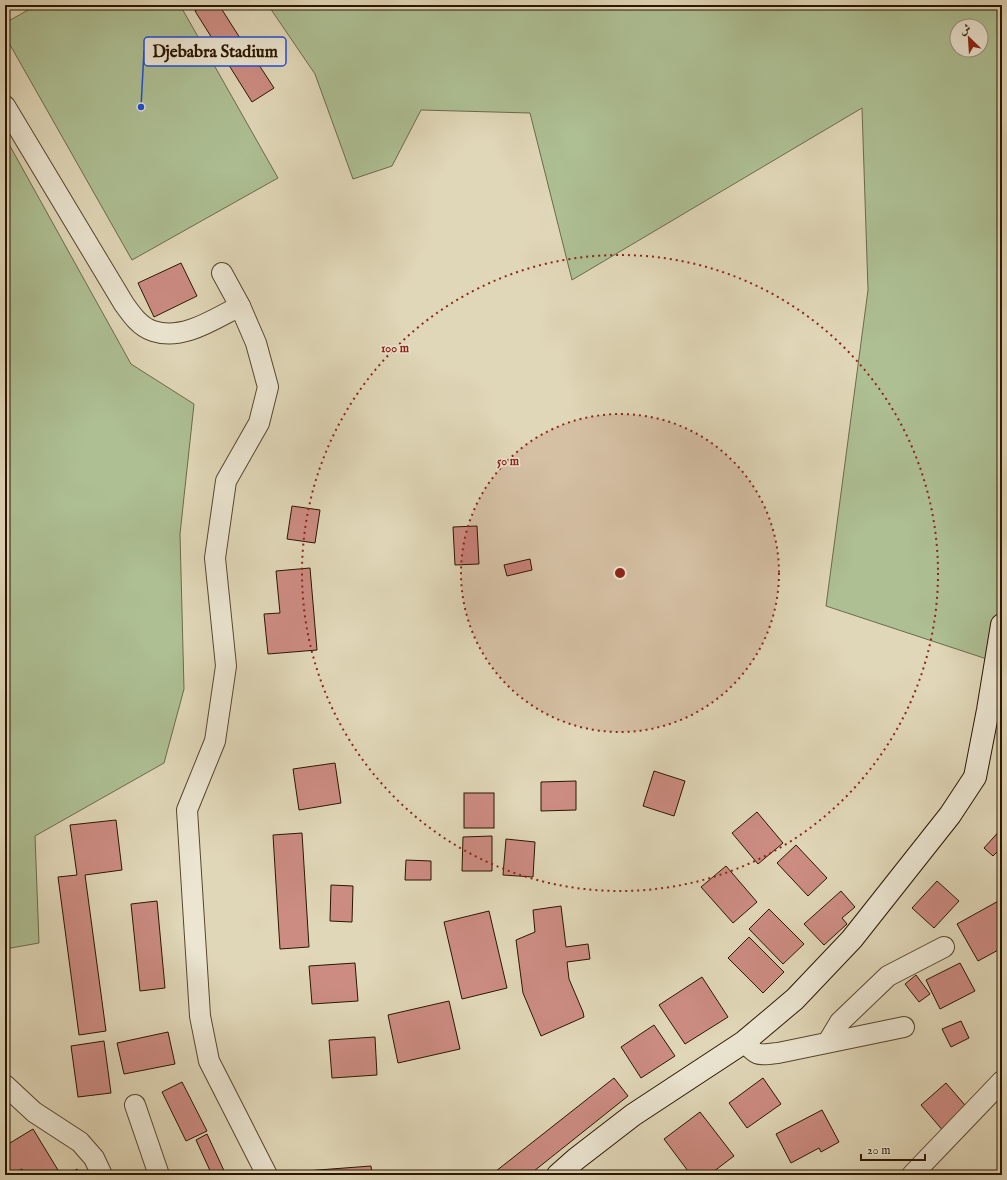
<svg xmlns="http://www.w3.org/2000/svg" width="1007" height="1180" font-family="'IM FELL English',Amiri,serif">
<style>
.green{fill:#adbf93;stroke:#6c6a4a;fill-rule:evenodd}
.building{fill:#cc8c82;stroke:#2b1600}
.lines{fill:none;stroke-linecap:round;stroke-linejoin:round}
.street-casing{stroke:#58462e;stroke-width:22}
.secondary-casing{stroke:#2b1600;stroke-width:24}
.street{stroke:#ebe5d1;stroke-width:20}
.secondary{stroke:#ebe5d1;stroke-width:22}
.ring{fill:none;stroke:#8f2418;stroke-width:2;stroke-dasharray:2 4}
.centre{fill:#8f2418;stroke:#ebe5d1;stroke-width:2}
.ring-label{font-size:12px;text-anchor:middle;font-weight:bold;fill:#8f2418;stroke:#ebe5d1;stroke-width:3;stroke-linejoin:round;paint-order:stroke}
.leader{fill:none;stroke:#1d4ed8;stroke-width:1.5}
.callout-dot{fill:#1d4ed8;stroke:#ebe5d1;stroke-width:1.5}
.callout{fill:#ebe5d1;stroke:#1d4ed8;stroke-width:1.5}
.callout-label{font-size:17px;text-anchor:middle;font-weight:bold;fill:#2b1600}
</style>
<rect width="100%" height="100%" fill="#e0d7b8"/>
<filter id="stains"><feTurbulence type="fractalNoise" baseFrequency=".005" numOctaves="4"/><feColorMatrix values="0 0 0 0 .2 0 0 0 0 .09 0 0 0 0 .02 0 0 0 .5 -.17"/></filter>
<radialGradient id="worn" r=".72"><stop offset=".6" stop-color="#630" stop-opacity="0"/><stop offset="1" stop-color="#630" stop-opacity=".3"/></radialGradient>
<g class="green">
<polygon points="37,5 180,5 278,178 132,260 5,36 5,23"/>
<path d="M268,5H1002V664L826,606L868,290L862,108L572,280L530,113L421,110L392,166L353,179L315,74ZM957,26H981V50H957Z"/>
<polygon points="5,137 131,364 194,404 180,534 184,689 164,763 35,836 39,943 5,949"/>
</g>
<g class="building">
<polygon points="205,5 219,5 247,49 248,48 274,88 252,102 195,11"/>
<polygon points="181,263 197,296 154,317 138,283"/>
<polygon points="292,506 320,510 315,543 287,539"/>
<polygon points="477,526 479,564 455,565 453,527"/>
<polygon points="530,559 532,570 507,576 504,565"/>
<polygon points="310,568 317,650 268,654 264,614 280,613 276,571"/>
<polygon points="335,763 341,803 299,810 293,769"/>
<polygon points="654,771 685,781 674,816 643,806"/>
<polygon points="576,781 576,810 541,811 541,782"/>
<rect x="464" y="793" width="30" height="35"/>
<polygon points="757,812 783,843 758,864 732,833"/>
<polygon points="116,820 122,870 85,875 106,1031 79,1035 58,877 77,875 70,825"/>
<polygon points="1002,828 1002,847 993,856 984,848"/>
<polygon points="302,833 309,947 280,949 273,835"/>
<polygon points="492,836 492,871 462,871 463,837"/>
<polygon points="506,839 535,842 533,877 503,875"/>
<polygon points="796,845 827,878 808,896 777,863"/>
<polygon points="406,860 431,861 431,880 405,880"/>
<polygon points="726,866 757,902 733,923 701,887"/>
<polygon points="937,881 959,901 934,928 912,908"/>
<polygon points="331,885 353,886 352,922 330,921"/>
<polygon points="841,891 855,907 842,918 847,924 824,945 804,924"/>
<polygon points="1002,899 1002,948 978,961 957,924"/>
<polygon points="157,901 165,988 140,991 131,904"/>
<polygon points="561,906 566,947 588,944 590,959 567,962 569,979 583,1012 584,1017 541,1036 523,993 516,940 535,932 533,910"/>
<polygon points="769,909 804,944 783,964 749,929"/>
<polygon points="489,911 507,988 462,999 444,922"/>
<polygon points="749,937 784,972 763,993 728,958"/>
<polygon points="355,963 358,1001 312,1004 309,966"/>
<polygon points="960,963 975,991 940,1009 926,980"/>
<polygon points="916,975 930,994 919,1002 905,984"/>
<polygon points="702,977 728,1017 685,1044 659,1005"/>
<polygon points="449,1001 460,1049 398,1063 388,1015"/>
<polygon points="961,1021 969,1038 951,1047 942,1029"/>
<polygon points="654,1025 675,1056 641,1078 621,1047"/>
<polygon points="168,1032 175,1064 124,1074 117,1043"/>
<polygon points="375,1037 377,1075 332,1078 329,1040"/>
<polygon points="104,1041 111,1093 78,1097 71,1046"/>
<polygon points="614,1078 628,1096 529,1175 491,1175"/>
<polygon points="763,1078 781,1104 747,1128 729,1103"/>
<polygon points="182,1082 207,1131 186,1141 162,1092"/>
<polygon points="946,1083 970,1111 945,1133 921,1105"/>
<polygon points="822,1110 839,1142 821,1152 819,1148 791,1163 776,1134"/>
<polygon points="700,1112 734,1156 709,1175 691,1175 664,1139"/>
<polygon points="33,1129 61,1175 26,1175 22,1169 11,1175 5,1175 5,1146"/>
<polygon points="207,1134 226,1175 212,1175 196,1140"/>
<polygon points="371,1166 372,1175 305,1175 305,1171"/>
<polygon points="77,1169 81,1175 68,1175"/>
</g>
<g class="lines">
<g class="street-casing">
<g id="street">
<path d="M5,106L124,304C131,314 140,327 153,331C183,341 214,319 240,306"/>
<polyline points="222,273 240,306 256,343 268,387 259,423 226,481 215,558 226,666 215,741 187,810 200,1016 209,1061 267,1175"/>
<path d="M744,1042C759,1057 756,1055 778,1053L904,1027"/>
<polyline points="828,1042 840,1022 888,976 944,947"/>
<polyline points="5,1085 34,1112 80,1142 94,1158 102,1175"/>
<polyline points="135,1105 159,1175"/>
<polyline points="912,1175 1002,1081"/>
</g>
</g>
<g class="secondary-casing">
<polyline id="secondary" points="558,1175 576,1159 633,1115 744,1042 795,999 852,939 950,815 975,777 988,710 1002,625"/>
</g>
<use href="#street" class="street"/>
<use href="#secondary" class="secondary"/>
</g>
<circle cx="620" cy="573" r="159" fill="#8f2418" fill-opacity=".12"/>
<g class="ring">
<circle cx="620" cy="573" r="159"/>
<circle cx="620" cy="573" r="318"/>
</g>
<circle cx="620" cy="573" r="6" class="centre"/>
<g class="ring-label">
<text x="395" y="352">100 m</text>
<text x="508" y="465">50 m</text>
</g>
<path class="leader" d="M141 107L144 51"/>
<circle class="callout-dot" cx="141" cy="107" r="4"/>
<rect class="callout" x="144" y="37" width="142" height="29" rx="4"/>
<g class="callout-label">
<text x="215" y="57">Djebabra Stadium</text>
</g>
<rect width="1007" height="1180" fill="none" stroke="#e0d7b8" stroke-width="20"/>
<rect x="6" y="6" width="995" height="1168" fill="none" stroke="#2b1600" stroke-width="2"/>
<rect x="10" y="10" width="987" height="1160" fill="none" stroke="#2b1600"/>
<g transform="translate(969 38) rotate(335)"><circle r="19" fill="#ebe5d1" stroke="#9e927d"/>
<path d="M0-3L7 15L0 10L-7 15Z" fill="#8f2418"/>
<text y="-6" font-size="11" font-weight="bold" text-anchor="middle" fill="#2b1600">ش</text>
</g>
<path d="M861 1154v6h64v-6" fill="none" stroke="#2b1600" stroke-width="2"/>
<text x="867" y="1154" font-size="12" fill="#2b1600" stroke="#ebe5d1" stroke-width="3" paint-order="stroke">20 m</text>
<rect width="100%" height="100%" filter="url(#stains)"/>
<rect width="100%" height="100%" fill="url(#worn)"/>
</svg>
